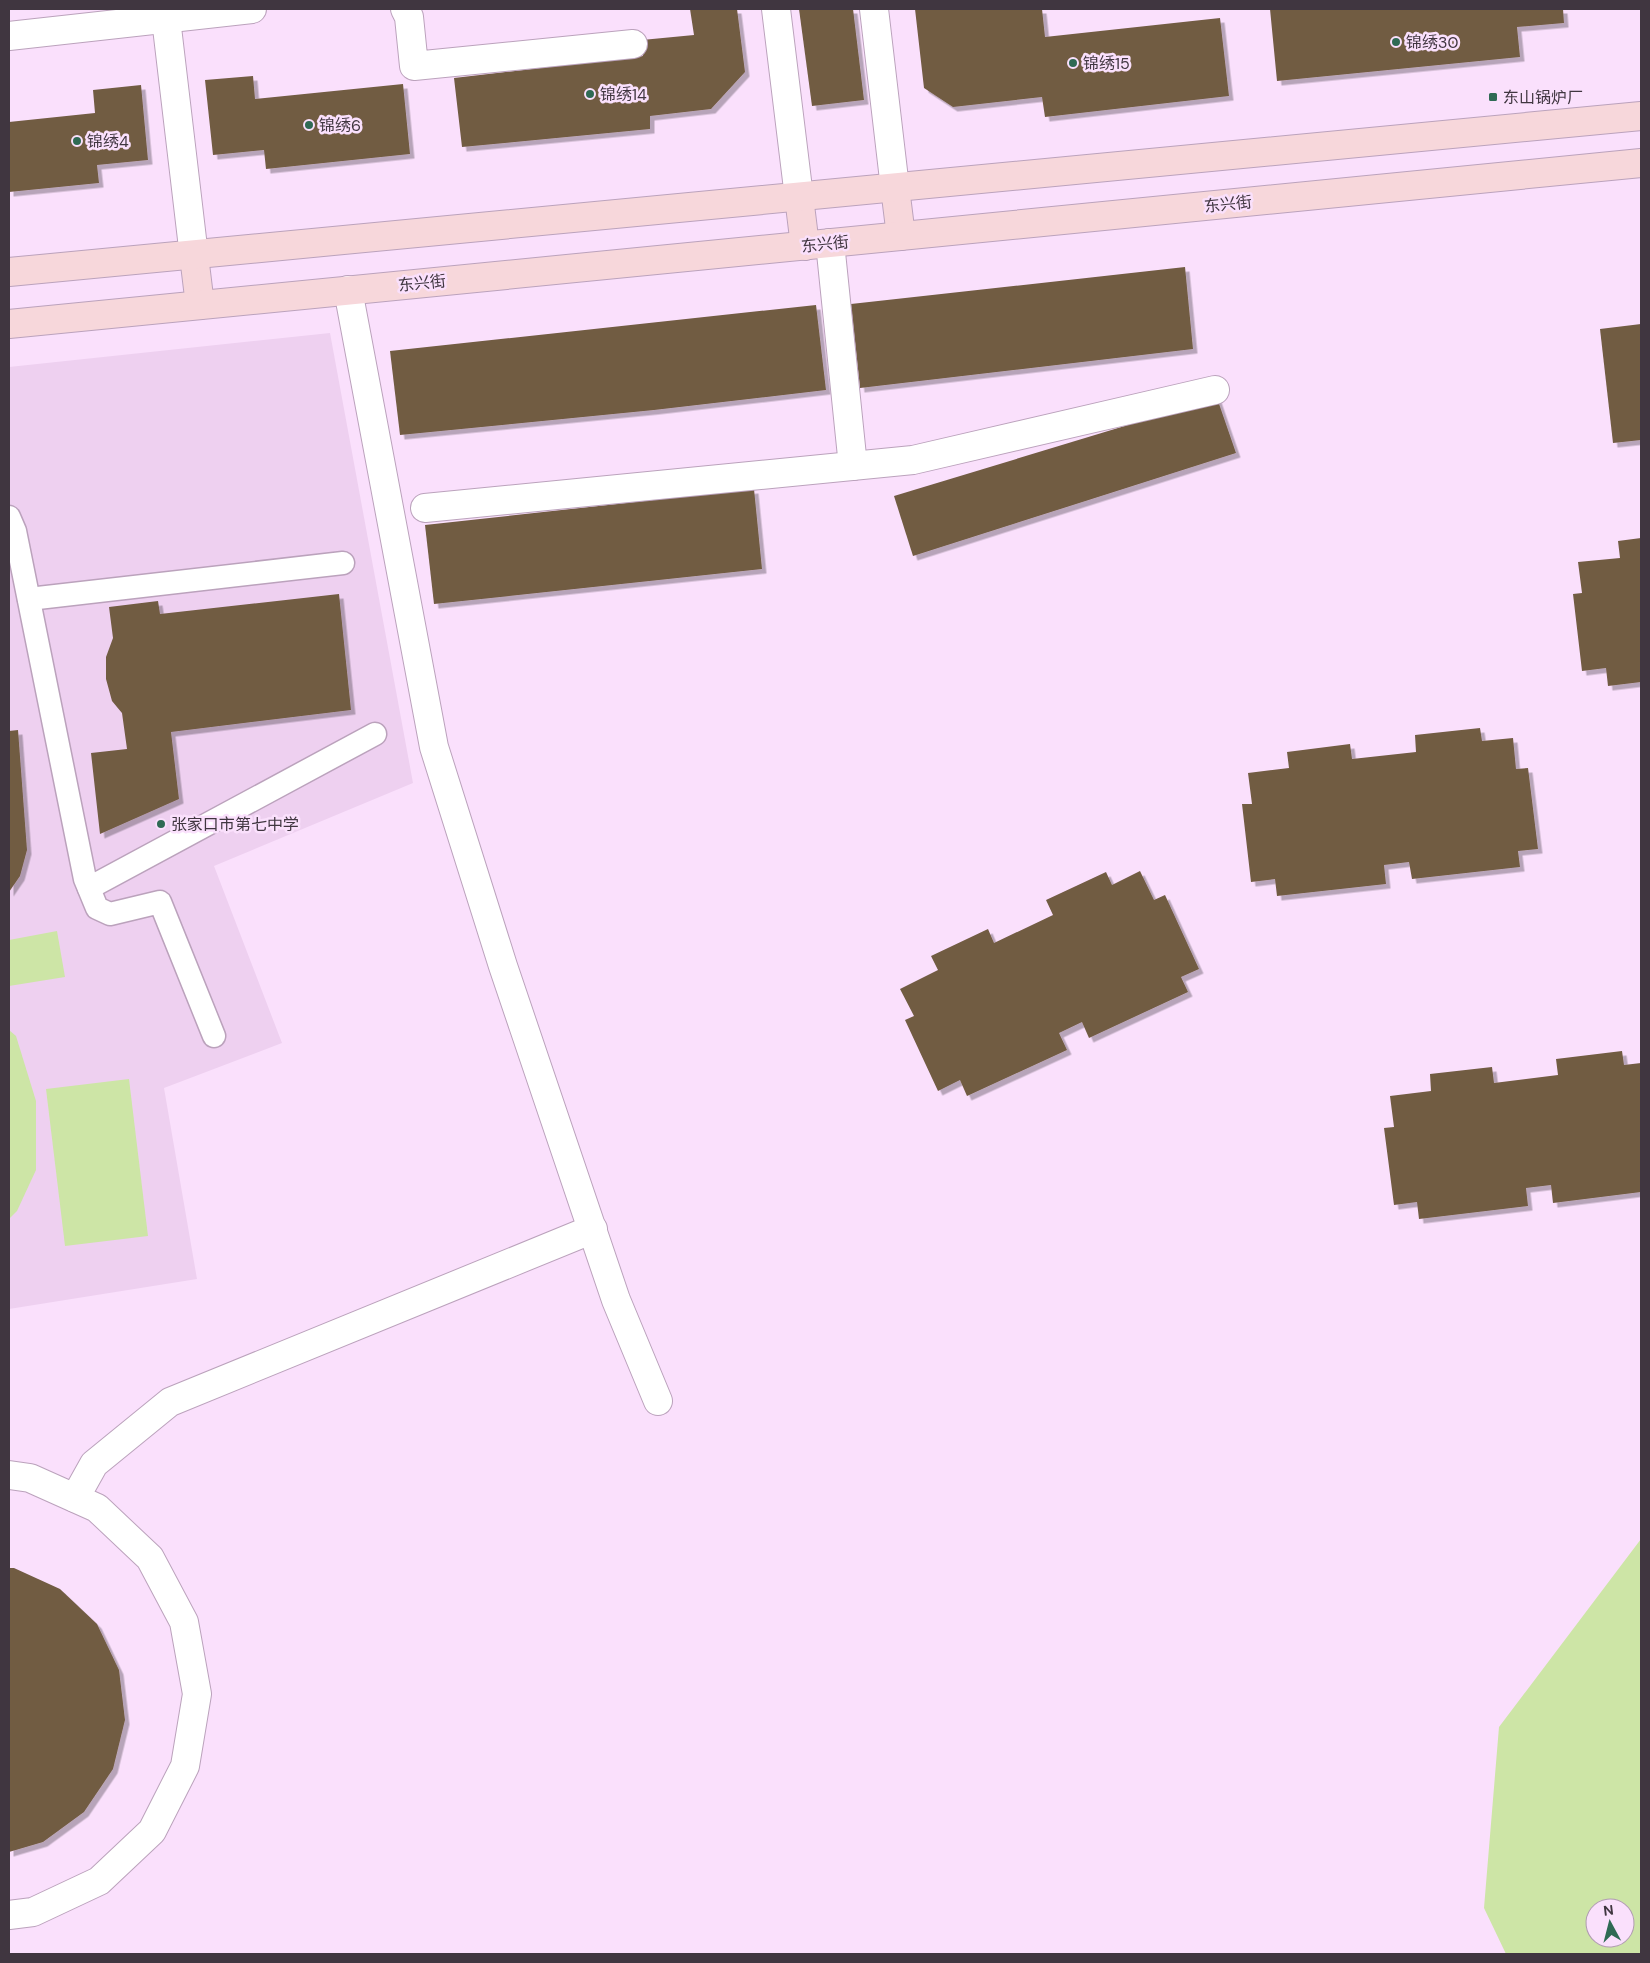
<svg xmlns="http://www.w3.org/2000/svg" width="1650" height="1963" font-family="'DM Sans','Noto Sans SC',sans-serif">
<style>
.built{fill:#eed0f0}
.green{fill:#cde5a6;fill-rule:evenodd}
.building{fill:#715b43;filter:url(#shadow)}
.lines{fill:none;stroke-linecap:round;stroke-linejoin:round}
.lane-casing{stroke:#bba2bc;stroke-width:25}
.street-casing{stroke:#bba2bc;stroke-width:30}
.secondary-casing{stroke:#bba2bc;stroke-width:30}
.lane{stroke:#fff;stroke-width:22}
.street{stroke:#fff;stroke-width:28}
.secondary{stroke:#f7d7db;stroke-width:28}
.poi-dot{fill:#2f6a54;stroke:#fae0fc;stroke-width:2}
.labels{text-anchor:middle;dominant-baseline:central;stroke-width:5;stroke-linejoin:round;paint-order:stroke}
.poi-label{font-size:16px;fill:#403640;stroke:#fae0fc;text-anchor:start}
.street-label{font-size:16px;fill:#403640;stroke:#fae0fc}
</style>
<defs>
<filter id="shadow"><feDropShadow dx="4.5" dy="4.5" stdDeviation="0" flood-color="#0004"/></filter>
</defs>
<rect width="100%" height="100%" fill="#fae0fc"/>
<polygon class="built" points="330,333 413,783 214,866 282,1043 164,1088 197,1279 9,1309 9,367"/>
<g class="green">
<polygon points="57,931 65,977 9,986 9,940"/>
<polygon points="9,1030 16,1036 36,1101 36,1170 17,1211 9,1219"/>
<polygon points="129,1079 148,1236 65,1246 46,1089"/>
<path d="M1641,1539V1954H1506L1484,1908L1499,1727ZM1595,1908H1625V1938H1595Z"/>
</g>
<g class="building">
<polygon points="690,9 737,9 745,72 711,109 650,116 650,129 462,147 454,78 643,56 642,40 694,35"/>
<polygon points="799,9 853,9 864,100 812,106"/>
<polygon points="915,9 1042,9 1045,37 1220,18 1229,96 1045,117 1042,97 953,107 924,88"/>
<polygon points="1270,9 1563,9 1564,23 1517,27 1520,57 1277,81"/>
<polygon points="253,76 255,99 403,84 410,154 266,169 264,150 213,155 205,80"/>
<polygon points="141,85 148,160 97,165 99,183 9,192 9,122 95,113 93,90"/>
<polygon points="1185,267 1193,349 860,388 851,304"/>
<polygon points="816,305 826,390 654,410 400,435 390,351"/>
<polygon points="1641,324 1641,440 1613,443 1600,329"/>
<polygon points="1217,398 1236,453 913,556 894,496"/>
<polygon points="754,489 762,569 434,604 425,525"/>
<polygon points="1641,538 1641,682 1608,686 1606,668 1582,671 1573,594 1582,593 1578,562 1620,558 1618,541"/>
<polygon points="339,594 351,710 171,732 179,799 100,834 91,753 127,749 122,713 112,701 106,679 106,657 113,638 109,607 158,601 160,614"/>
<polygon points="1480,728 1482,741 1513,738 1516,769 1528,768 1538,849 1518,851 1520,867 1412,879 1409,862 1384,865 1386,884 1277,896 1275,879 1251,882 1242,804 1252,804 1248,773 1289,768 1287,752 1350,744 1352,759 1416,752 1415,735"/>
<polygon points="18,730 27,850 20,876 9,892 9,731"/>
<polygon points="1140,871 1154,900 1165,895 1199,969 1181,977 1188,992 1089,1038 1082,1022 1059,1033 1067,1050 967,1096 960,1080 938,1091 905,1020 914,1016 900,989 938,970 931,956 988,929 994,943 1053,915 1046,900 1106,872 1112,885"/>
<polygon points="1622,1051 1624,1065 1641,1063 1641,1192 1553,1203 1551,1185 1526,1188 1528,1206 1419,1219 1417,1202 1394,1205 1384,1128 1394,1127 1390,1096 1431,1091 1430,1074 1492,1067 1494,1083 1558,1075 1556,1059"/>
<polygon points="9,1568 14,1568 60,1589 97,1624 119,1670 125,1720 113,1769 84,1812 43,1842 9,1852"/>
</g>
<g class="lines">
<g class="lane-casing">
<g id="lane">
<polyline points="9,517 15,531 85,879 97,908 110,914 160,902 214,1036"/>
<polyline points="29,599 343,563"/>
<polyline points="89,888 375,734"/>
</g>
</g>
<g class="street-casing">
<g id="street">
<polyline points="405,9 409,17 414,66 633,44"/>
<polyline points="776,9 799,197"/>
<polyline points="874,9 895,188"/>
<polyline points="166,19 194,256"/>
<polyline points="9,36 252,9"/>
<polyline points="830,243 853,466"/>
<polyline points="348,290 434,747 503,966 616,1300 658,1401"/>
<polyline points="425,508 913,460 1215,390"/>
<polyline points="9,1475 30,1478 97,1508 150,1558 184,1622 197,1694 185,1766 152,1831 99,1881 33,1912 9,1915"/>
<polyline points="75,1498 94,1464 170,1402 593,1229"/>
</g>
</g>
<g class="secondary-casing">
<g id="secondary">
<polyline points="895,188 901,236"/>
<polyline points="799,197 805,246"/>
<polyline points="194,256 200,305"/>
<polyline points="9,272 1641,116"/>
<polyline points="9,324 1641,163"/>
</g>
</g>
<use href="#lane" class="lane"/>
<use href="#street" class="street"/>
<use href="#secondary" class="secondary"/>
</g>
<g class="poi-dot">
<circle cx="1396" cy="42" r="5"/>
<circle cx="1073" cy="63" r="5"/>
<circle cx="590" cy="94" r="5"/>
<rect x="1488" y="92" width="10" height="10" rx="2.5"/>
<circle cx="309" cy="125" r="5"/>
<circle cx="77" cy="141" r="5"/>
<circle cx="161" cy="824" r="5"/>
</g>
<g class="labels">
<g class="poi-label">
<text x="1406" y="42">锦绣30</text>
<text x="1083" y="63">锦绣15</text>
<text x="600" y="94">锦绣14</text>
<text x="1503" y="97">东山锅炉厂</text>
<text x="319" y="125">锦绣6</text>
<text x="87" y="141">锦绣4</text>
<text x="171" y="824">张家口市第七中学</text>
</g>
<g class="street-label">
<text transform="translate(1228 204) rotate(-6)">东兴街</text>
<text transform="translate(825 244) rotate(-6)">东兴街</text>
<text transform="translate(422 283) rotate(-6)">东兴街</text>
</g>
</g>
<rect width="1650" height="1963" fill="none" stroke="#403640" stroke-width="20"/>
<g transform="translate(1610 1923) rotate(353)"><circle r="24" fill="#fae0fc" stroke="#b09cb1"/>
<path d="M0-4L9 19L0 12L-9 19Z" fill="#2f6a54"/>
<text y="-8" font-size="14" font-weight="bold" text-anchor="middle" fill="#403640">N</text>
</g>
</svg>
